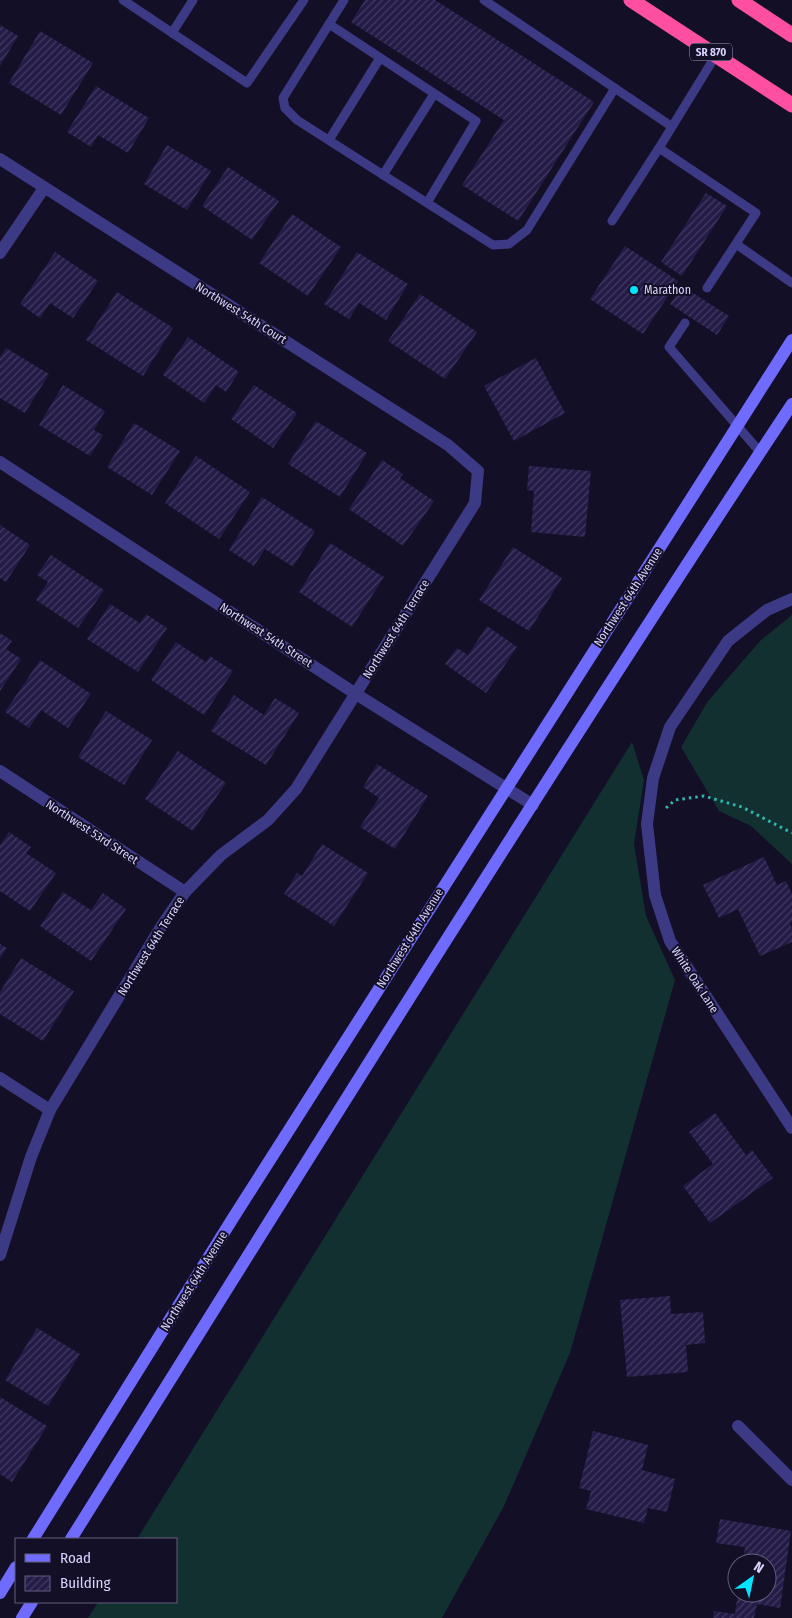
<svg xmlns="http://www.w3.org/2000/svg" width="792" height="1618" font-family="'Fira Sans Condensed',sans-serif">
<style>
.grass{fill:#12302f}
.building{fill:url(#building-hatch)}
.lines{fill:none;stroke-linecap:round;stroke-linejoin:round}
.path{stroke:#2fb8b0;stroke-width:3;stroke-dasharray:2.5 4;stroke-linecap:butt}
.lane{stroke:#3d3a85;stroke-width:9}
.street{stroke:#3d3a85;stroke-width:12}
.secondary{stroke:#6f6bff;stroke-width:12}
.highway{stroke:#ff4fa3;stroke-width:15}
.poi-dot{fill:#00e5ff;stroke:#130f26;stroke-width:2}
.labels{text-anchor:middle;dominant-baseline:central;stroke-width:4;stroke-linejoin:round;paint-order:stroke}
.shield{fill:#130f26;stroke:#9e99be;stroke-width:1}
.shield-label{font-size:11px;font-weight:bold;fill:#d9d4ff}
.poi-label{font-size:12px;fill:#d9d4ff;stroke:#130f26;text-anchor:start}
.street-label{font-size:12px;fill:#d9d4ff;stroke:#130f26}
</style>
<defs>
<pattern id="building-hatch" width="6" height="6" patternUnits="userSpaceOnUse" patternTransform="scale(1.25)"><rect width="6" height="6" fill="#241b47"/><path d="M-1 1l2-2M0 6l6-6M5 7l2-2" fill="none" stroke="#433b63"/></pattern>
</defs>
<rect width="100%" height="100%" fill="#130f26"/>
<g class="grass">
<polygon points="792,615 792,864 751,826 719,811 681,747 708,701 761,640"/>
<polygon points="632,742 644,780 634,844 646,916 675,980 570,1353 504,1506 442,1618 88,1618 98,1602 176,1602 176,1539 137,1539"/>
</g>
<g class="building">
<polygon points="365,0 435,0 594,102 518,221 462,185 504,120 351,22"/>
<polygon points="0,25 18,36 0,66"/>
<polygon points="40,31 93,63 61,115 9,83"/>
<polygon points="96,86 149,118 128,153 98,135 91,147 67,132"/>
<polygon points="167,145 211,171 187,210 144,184"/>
<polygon points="228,167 279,201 252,240 202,206"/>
<polygon points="706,193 727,206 682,276 661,262"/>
<polygon points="292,214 341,247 308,296 259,263"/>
<polygon points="625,246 678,281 643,334 590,299"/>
<polygon points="55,252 98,281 73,318 50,303 40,318 20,304"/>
<polygon points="357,252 408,284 386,320 359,303 349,319 324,304"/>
<polygon points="682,286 729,316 717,335 670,304"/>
<polygon points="117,292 173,328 143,376 86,340"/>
<polygon points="420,294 477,332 445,379 388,341"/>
<polygon points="188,337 239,372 226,392 216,385 204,403 163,375"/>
<polygon points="6,348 49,374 25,413 0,398 0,357"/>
<polygon points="536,358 565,413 514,441 484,386"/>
<polygon points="63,385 105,411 94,430 103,435 90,456 39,425"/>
<polygon points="254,385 297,413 273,448 231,419"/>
<polygon points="316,421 367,453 340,497 288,464"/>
<polygon points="134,423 180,451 152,495 107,467"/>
<polygon points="196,456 250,492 219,539 165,503"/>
<polygon points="382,460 403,474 400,478 434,501 403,546 349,509"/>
<polygon points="529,466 591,471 585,537 531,532 534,491 527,490"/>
<polygon points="262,497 315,531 293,567 265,549 254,566 229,550"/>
<polygon points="0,525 30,545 6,582 0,578"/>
<polygon points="330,543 384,577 352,627 299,592"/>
<polygon points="513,547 562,578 529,631 479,600"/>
<polygon points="51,555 104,590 78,628 36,600 48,582 37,575"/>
<polygon points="110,604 140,623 146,614 167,628 138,672 87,639"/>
<polygon points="487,626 517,647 486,693 445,664 457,648 468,655"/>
<polygon points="0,633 12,641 6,649 21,659 0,691"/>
<polygon points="176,642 206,662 210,656 233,671 204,715 151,680"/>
<polygon points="40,660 91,694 68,728 41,710 29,728 5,712"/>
<polygon points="234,695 264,715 275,698 299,713 266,765 211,731"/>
<polygon points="106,711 152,740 124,785 78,757"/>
<polygon points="178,751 226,783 193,831 145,799"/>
<polygon points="377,764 428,796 395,849 360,827 379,798 363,787"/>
<polygon points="9,832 31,847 26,853 56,873 30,911 0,891 0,845"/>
<polygon points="322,844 368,873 334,926 284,894 297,873 302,876"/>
<polygon points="764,857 777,885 786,881 792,894 792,922 790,923 792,929 792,942 760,956 738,909 719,918 703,885"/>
<polygon points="63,892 91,910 103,893 126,909 91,961 40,926"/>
<polygon points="0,944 7,948 0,958"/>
<polygon points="21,958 74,991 43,1041 0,1014 0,992"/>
<polygon points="715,1113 746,1155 752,1150 773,1178 710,1223 683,1186 713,1164 689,1132"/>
<polygon points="670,1296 671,1314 703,1312 705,1343 686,1345 688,1372 627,1377 620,1300"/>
<polygon points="37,1328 80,1354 48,1406 5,1380"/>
<polygon points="0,1397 47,1426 12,1482 0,1474"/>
<polygon points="593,1431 648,1445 642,1470 675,1479 667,1512 648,1508 644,1523 586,1509 591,1491 579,1488"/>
<polygon points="720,1519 791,1531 780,1608 757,1604 754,1618 713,1618 714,1611 735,1614 738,1593 767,1593 767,1563 743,1563 745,1547 716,1543"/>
</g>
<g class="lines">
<polyline class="path" points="666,808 675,800 704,796 742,807 792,833"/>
<g class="lane">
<polyline points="123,0 247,83 304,0"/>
<polyline points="344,0 283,98 285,108 297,120 493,245 509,244 527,230 615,88"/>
<polyline points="484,0 671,126"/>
<polyline points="329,24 476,121 427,203"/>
<polyline points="172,33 193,0"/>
<polyline points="329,140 380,58"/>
<polyline points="383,175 434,94"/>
<polyline points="612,221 659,148"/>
<polyline points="736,244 792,283"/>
<polyline points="707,288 756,213 659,148 716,55"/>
<polyline points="685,323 669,347 760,452"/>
</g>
<g class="street">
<polyline points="0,159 448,445 478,471 475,503 296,789 268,820 221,855 185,892 161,927 50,1110 31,1157 0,1255"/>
<polyline points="0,253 44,188"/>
<polyline points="0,462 356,694 533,805"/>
<polyline points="792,599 767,610 728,641 670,727 653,778 647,824 655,895 670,941 792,1128"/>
<polyline points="0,771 185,892"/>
<polyline points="0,1078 50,1110"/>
<polyline points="738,1426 792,1480"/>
</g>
<g class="secondary">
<polyline points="33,1539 233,1218 792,340"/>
<path d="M71,1539C308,1159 545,778 792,404"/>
<polyline points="0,1593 16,1567"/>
<polyline points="22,1618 32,1602"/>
</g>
<g class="highway">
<polyline points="631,0 792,105"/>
<polyline points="739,0 792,35"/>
</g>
</g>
<circle class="poi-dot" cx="634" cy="290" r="5"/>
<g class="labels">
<rect class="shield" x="690" y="43.5" width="42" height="17" rx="4"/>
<g class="shield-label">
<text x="711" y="52">SR 870</text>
</g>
<g class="poi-label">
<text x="644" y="290">Marathon</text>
</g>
<g class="street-label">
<text transform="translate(241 313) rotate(32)">Northwest 54th Court</text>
<text transform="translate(628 597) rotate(-57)">Northwest 64th Avenue</text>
<text transform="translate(396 629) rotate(-58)">Northwest 64th Terrace</text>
<text transform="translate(266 635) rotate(33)">Northwest 54th Street</text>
<text transform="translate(92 832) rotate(33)">Northwest 53rd Street</text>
<text transform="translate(410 938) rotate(-58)">Northwest 64th Avenue</text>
<text transform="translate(151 946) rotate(-58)">Northwest 64th Terrace</text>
<text transform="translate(695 980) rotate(57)">White Oak Lane</text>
<text transform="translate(194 1281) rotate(-58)">Northwest 64th Avenue</text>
</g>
</g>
<rect x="15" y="1538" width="162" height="65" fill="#130f26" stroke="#625e7d"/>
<rect x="25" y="1554" width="25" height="8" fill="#6f6bff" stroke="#625e7d"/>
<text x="60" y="1563" font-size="15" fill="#d9d4ff">Road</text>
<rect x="25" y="1576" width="25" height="15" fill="url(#building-hatch)" stroke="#625e7d"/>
<text x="60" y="1588" font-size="15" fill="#d9d4ff">Building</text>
<g transform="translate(752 1578) rotate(33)"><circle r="24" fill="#130f26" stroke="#625e7d"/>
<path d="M0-4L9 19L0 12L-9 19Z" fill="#00e5ff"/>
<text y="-8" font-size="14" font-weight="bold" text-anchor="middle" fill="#d9d4ff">N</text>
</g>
</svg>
